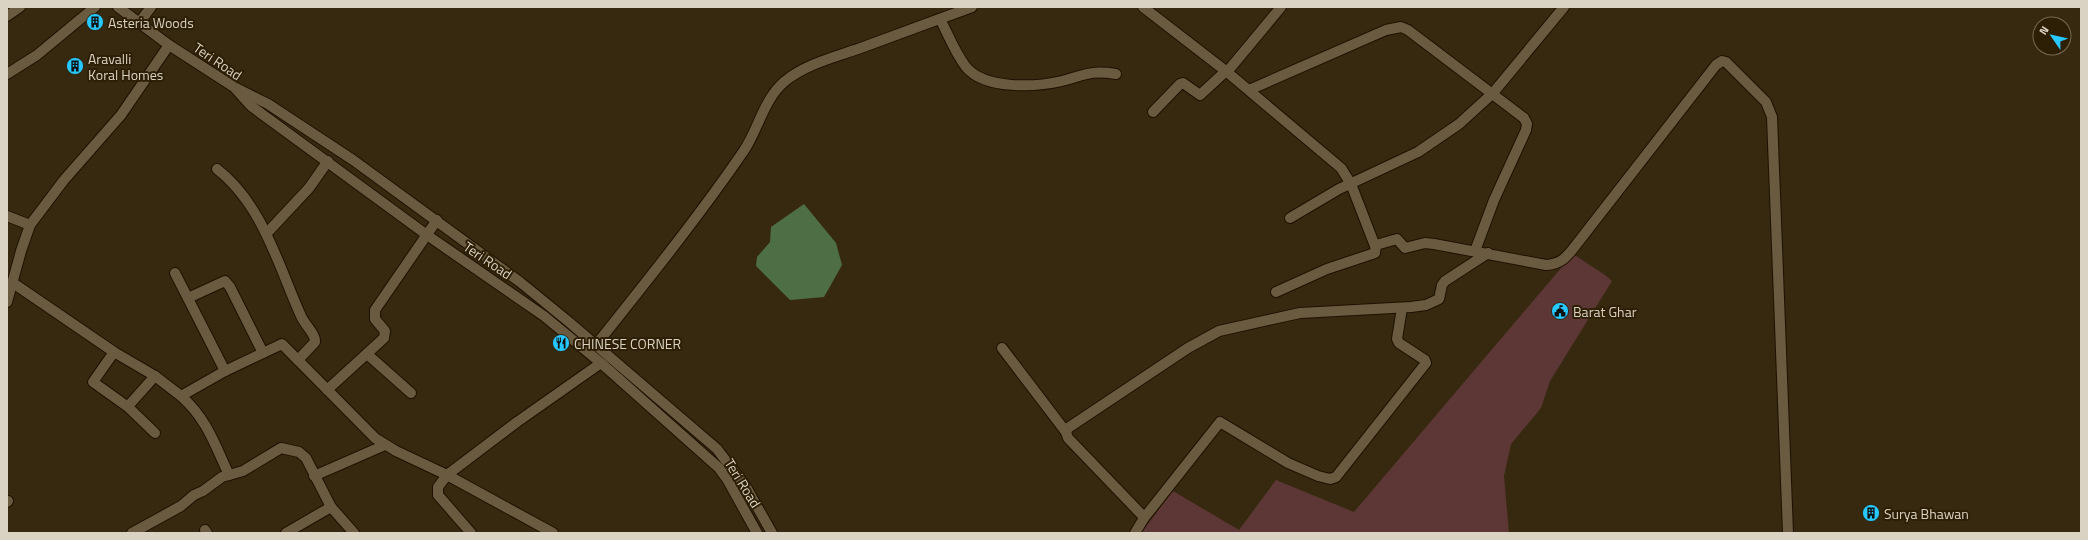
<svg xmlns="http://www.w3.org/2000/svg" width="2088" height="540" font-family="'Titillium Web',sans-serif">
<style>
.green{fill:#5d3736}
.water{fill:#4e6f45}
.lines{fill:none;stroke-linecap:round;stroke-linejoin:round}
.minor-casing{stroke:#1e1100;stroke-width:12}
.minor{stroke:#695a40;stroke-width:10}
.labels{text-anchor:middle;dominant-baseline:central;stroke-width:4;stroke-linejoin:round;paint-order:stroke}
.poi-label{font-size:14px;fill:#dad2c3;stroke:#2d1f06;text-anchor:start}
.street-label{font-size:14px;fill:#dad2c3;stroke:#2d1f06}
</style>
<rect width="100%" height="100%" fill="#372910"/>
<polygon class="green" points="1573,254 1605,275 1612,281 1550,381 1541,408 1511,444 1504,476 1509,533 1141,533 1173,491 1239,530 1276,480 1354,512"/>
<polygon class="water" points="804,204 836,243 842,265 824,297 790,300 756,266 757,257 770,242 771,227"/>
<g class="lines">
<g class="minor-casing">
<g id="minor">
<polyline points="118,7 169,45 234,87 251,106 427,235 544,316 601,363 719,468 727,479 757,533"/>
<polyline points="1143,7 1227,72 1341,168 1351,184 1375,246"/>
<polyline points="7,16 20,7"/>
<path d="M940,19C948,34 955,53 966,67C985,90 1036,87 1062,81C1086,75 1089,70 1116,74"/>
<polyline points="140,22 151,7"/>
<polyline points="1227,72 1281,7"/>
<polyline points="7,74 37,55 95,7"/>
<polyline points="236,88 268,104 353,160 520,282 569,322 717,449 746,487 772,533"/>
<polyline points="1249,90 1386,30 1401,27 1408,30 1524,118 1527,124 1526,130 1494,200 1475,251"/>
<polyline points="1153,112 1180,84 1183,83 1200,95 1226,71"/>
<path d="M217,169C263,205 278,265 301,316C304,324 316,334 315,342L298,360"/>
<polyline points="7,216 30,225"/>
<polyline points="1290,218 1339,189 1418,152 1459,124 1493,93 1564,7"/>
<polyline points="267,233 309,188 328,161"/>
<polyline points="175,273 225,371"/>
<polyline points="13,283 114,352 155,376 181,396 225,371 282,344 375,438 396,451 447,475 553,533"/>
<path d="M1276,292L1327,269L1375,253L1376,245L1397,239L1405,248L1425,243L1434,244L1546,265C1561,264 1567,257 1576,245L1716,65L1722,61L1726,62L1766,102L1772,117L1788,533"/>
<polyline points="188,298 225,281 230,287 263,353"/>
<polyline points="7,302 21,251 30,225 64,180 121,115 169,45"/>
<path d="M596,345C646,282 697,219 743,152C758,131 763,100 784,82C806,63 840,56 866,46C902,33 937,20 972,7"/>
<polyline points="1002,348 1066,432"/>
<polyline points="114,352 93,382 128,407 155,433"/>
<polyline points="367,354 411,393"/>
<polyline points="327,390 384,338 385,331 375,319 375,310 437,220"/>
<path d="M181,396C207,419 215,445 229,475"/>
<polyline points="130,404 155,376"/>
<polyline points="314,476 385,445"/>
<polyline points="7,502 8,501"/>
<polyline points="1144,518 1220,422 1288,463 1318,476 1330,479 1336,477 1426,363 1425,360 1399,343 1397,339 1402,308"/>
<polyline points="205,530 207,533"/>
<polyline points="132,533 181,506 194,495 203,491 222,477 243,471 281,448 299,452 306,458 331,507 354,533"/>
<polyline points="286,533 331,507"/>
<polyline points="471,533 438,495 438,487 447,475 517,422 601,363"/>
<polyline points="1135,533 1144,518 1142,515 1068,438 1066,432 1068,428 1188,348 1219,331 1300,313 1411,307 1426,305 1439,299 1442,285 1445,281 1488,253"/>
</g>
</g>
<use href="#minor" class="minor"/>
</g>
<defs>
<g id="building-disc" transform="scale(0.9)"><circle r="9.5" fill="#27c8ff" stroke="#2d1f06"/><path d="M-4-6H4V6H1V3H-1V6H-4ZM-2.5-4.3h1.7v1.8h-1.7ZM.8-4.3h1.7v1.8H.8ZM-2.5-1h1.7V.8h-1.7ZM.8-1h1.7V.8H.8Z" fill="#111"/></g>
<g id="civic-disc" transform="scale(0.9)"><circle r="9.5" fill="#27c8ff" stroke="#2d1f06"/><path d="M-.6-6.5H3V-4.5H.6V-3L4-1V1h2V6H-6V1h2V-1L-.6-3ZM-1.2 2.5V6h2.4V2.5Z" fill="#111"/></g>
<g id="restaurant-disc" transform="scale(0.9)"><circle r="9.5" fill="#27c8ff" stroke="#2d1f06"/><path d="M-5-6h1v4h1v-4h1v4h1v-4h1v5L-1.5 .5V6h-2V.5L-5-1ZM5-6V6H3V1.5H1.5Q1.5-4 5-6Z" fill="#111"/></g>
</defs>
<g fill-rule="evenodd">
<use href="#building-disc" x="95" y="22"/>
<use href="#building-disc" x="75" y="66"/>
<use href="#civic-disc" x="1560" y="311"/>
<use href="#restaurant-disc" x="561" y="343"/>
<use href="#building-disc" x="1871" y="513"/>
</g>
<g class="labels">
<g class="poi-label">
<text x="108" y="22">Asteria Woods</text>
<text x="88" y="58">Aravalli<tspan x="88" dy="16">Koral Homes</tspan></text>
<text x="1573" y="311">Barat Ghar</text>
<text x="574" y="343">CHINESE CORNER</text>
<text x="1884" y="513">Surya Bhawan</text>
</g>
<g class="street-label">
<text transform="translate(218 61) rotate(34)">Teri Road</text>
<text transform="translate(488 260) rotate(34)">Teri Road</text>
<text transform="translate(743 483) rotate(58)">Teri Road</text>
</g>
</g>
<rect width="2088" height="540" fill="none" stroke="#dad2c3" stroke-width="16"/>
<g transform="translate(2052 36) rotate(304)"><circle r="19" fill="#2d1f06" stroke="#726752"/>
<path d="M0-3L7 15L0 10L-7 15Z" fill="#27c8ff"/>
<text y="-6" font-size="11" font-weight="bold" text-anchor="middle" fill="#dad2c3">N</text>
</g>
</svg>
